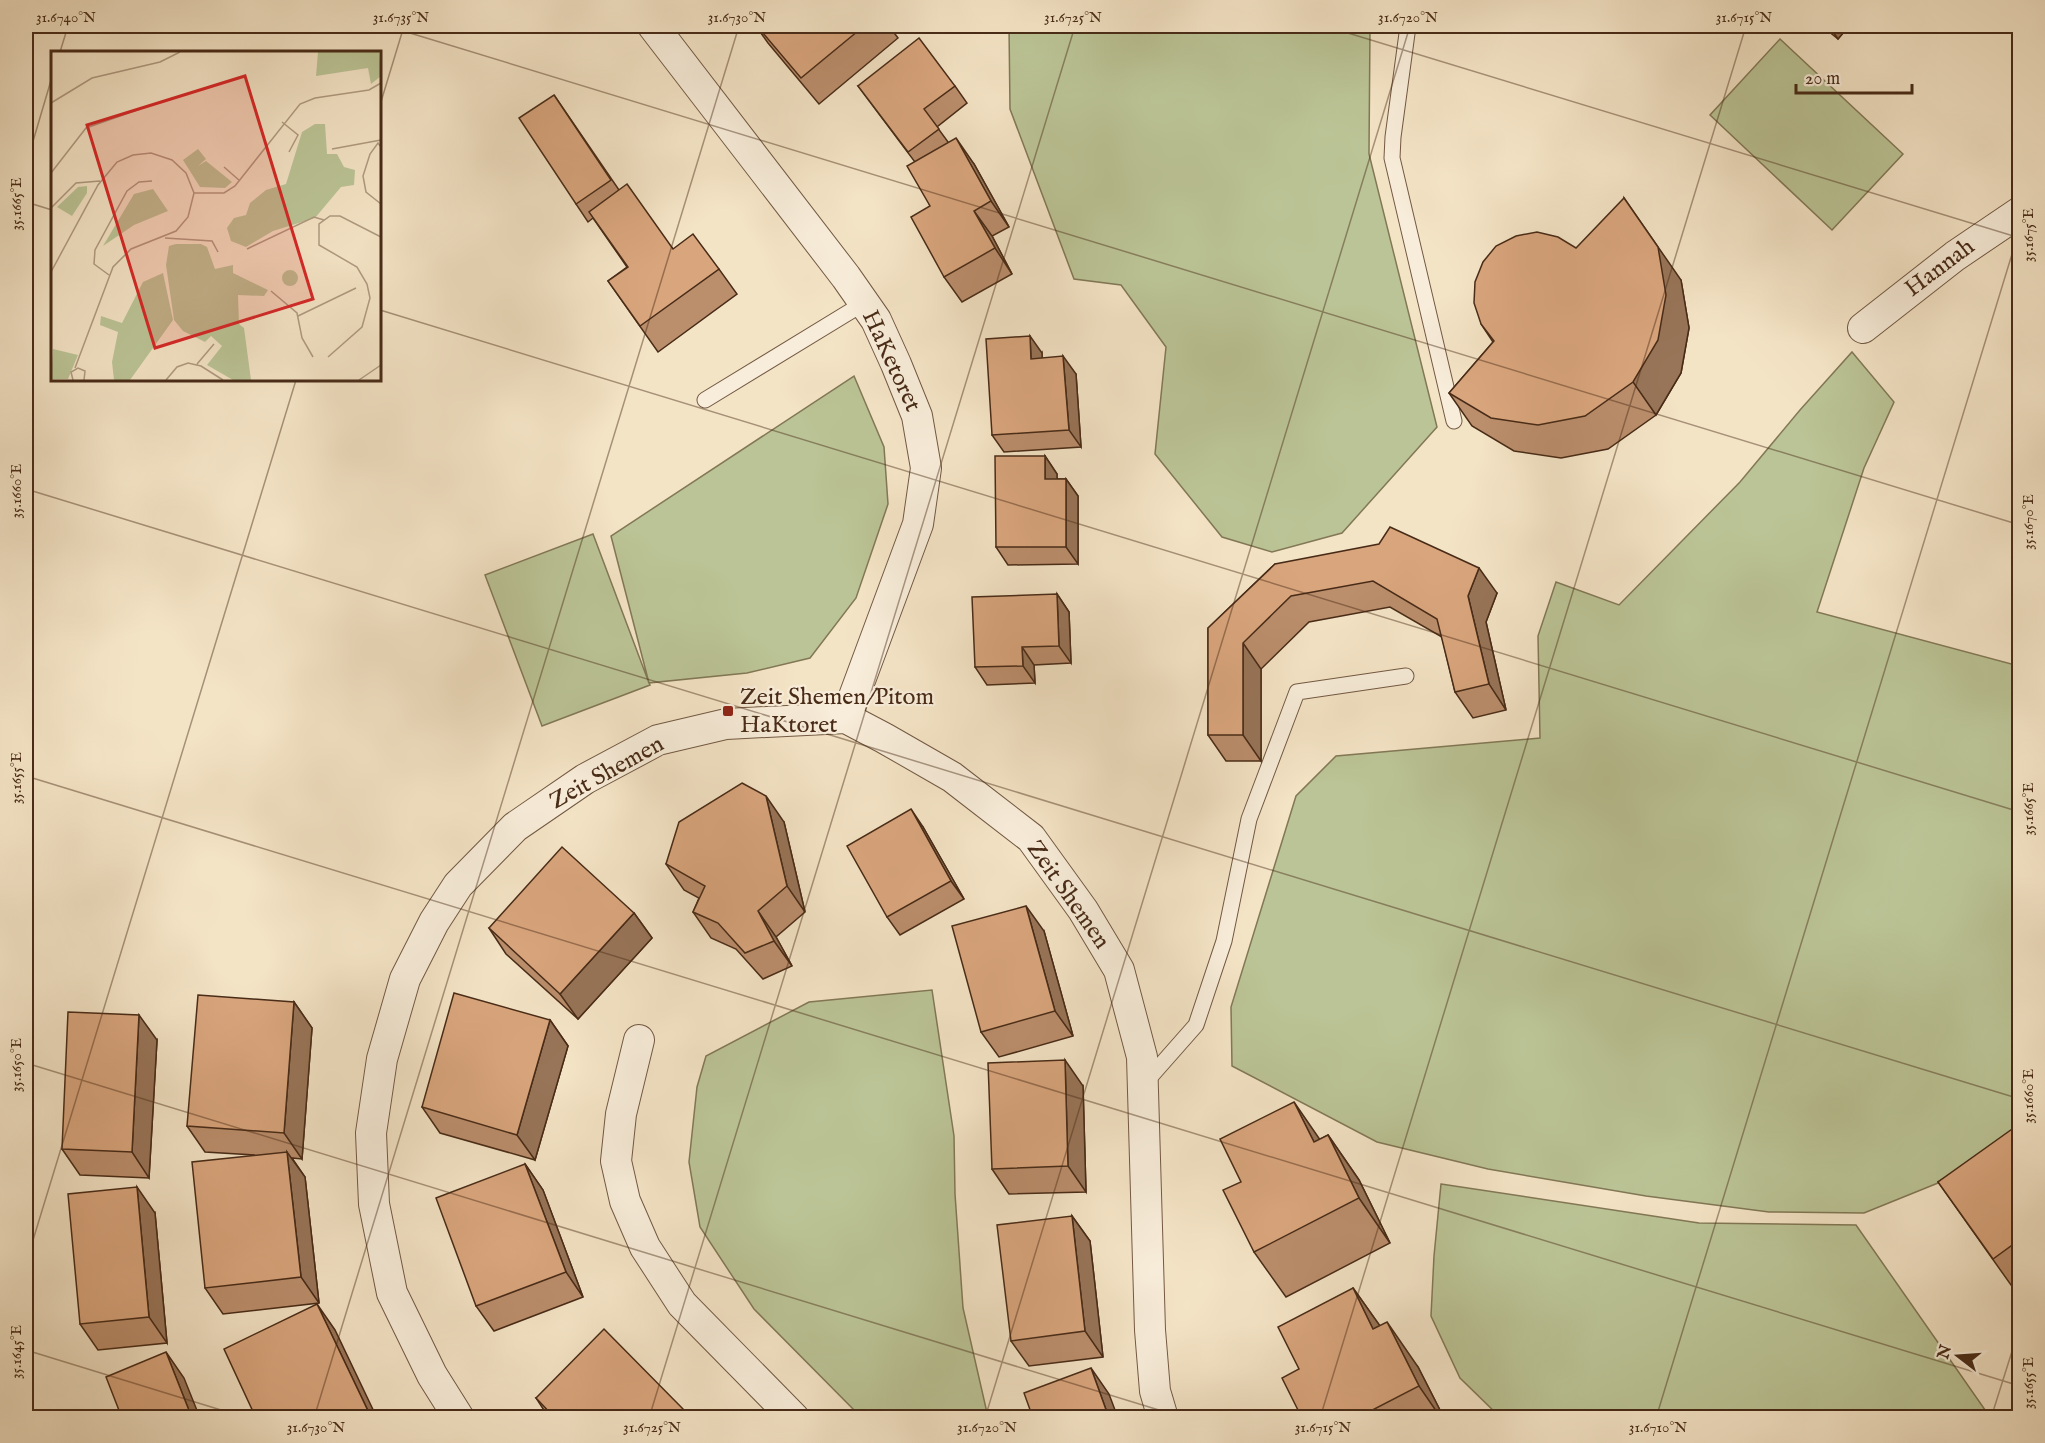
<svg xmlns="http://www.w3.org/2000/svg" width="2045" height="1443" font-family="'IM FELL English',serif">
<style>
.green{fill:#bbc496;stroke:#827856;stroke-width:1.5}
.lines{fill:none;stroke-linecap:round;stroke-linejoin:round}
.service-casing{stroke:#735943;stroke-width:17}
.minor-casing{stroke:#735943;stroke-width:32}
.service{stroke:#f8edda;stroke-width:15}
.minor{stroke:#f8edda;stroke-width:30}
.wall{fill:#bb8e6c;stroke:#482b17;stroke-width:1.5}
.shaded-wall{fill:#987458;stroke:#482b17;stroke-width:1.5}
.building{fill:#d9a57d;stroke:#482b17;stroke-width:1.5}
.ticks{fill:none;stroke:#482b17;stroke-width:1.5;stroke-opacity:0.45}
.poi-dot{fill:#8f2418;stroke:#f8edda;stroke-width:2}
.labels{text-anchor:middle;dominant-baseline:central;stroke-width:4.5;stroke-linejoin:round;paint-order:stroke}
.street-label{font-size:24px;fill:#482b17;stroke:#f8edda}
.poi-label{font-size:24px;fill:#482b17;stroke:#f8edda;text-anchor:start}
.inset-road{fill:none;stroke:#af9a80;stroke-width:1.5}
.view{fill:#d62828;fill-opacity:0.15;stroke:#d62828;stroke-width:3}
.inset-edge{fill:none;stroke:#482b17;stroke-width:3}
.neatline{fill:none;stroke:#482b17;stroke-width:2}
.ticks-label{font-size:15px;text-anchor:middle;fill:#482b17}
</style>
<rect width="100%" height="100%" fill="#f4e4c6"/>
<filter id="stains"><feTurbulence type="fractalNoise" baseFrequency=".00333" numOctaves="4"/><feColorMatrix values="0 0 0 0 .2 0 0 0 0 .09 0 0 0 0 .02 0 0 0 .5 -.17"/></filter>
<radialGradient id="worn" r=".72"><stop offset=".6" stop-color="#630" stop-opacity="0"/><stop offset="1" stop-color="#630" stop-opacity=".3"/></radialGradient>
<g class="green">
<polygon points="1009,26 1370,26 1369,154 1437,427 1342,533 1272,552 1222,537 1155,454 1166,347 1121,285 1074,279 1010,109"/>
<polygon points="1780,39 1903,154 1832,230 1710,115"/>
<polygon points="1852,352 1894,402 1864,468 1817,612 2019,666 2019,1124 1980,1166 1864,1213 1769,1212 1646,1196 1488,1169 1377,1142 1232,1066 1231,1007 1296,796 1336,756 1540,738 1538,636 1556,582 1619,605 1740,482 1800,410"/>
<polygon points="854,376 884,447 888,504 856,598 810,658 747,673 649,683 650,685 542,726 485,575 593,534 649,683 611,536"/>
<polygon points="932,990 954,1136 955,1194 963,1308 988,1417 861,1417 754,1309 700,1227 689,1162 697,1087 706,1056 809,1002"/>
<polygon points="1441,1184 1699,1223 1856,1225 1990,1417 1500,1417 1460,1378 1431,1316 1434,1256"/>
</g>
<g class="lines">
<g class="service-casing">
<g id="service">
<polyline points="1408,26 1393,137 1392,158 1454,421"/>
<polyline points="705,400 864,303"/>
<polyline points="1144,1084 1196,1025 1224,941 1249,819 1297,692 1406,676"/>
</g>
</g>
<g class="minor-casing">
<g id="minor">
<polyline points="653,26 846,277 876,320 896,364 917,416 926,468 918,524 846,718"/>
<polyline points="1863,328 1955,256 2020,212"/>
<polyline points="639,1040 621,1114 616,1161 625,1201 645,1247 682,1304 794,1418"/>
<polyline points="459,1418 432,1375 392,1293 374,1204 371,1133 382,1059 405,979 434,922 458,885 515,827 585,779 658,740 726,724 846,718 884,738 952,777 1031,838 1083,910 1119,970 1142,1057 1150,1330 1155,1391 1163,1418"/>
</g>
</g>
<use href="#service" class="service"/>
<use href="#minor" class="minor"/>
</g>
<g class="wall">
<polygon points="756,26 889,26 898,38 819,104 768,43"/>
<polygon points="1822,26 1849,26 1838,39"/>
<polygon points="858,86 955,86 967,103 937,127 948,142 974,164 1009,227 992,236 1012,274 962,302 944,277 930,206 915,162"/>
<polygon points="554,95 619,190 673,249 719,269 737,294 658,352 608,281 627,267 593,218 588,222 576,204"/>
<polygon points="1576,248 1681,280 1689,328 1681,373 1656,415 1608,449 1561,458 1514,451 1472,426 1449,393 1493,342 1481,324"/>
<polygon points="1042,353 1042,358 1076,374 1081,447 1004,452 992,435"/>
<polygon points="1045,456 1057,474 1057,479 1066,479 1078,496 1078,564 1008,565 996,547"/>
<polygon points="1275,564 1497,593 1486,622 1506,710 1473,718 1455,692 1442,637 1390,607 1309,622 1261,669 1261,761 1226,761 1208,735 1208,628"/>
<polygon points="1057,594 1069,612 1071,663 1034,665 1035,683 987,685 975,667"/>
<polygon points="784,822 805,912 776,937 792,966 763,979 736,949 711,938 693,912 699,898 684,890 666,864"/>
<polygon points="923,827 964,899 900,935 887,917"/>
<polygon points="634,913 652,938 578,1019 506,954 489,928"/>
<polygon points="1044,931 1073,1036 999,1057 981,1032"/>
<polygon points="294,1002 312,1028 302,1159 292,1158 305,1177 319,1303 223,1314 205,1288 254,1155 205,1152 187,1126"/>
<polygon points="550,1020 568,1046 535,1160 440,1133 422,1107"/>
<polygon points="157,1040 149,1178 80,1175 62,1149"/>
<polygon points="1083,1086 1086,1192 1009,1194 992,1169"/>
<polygon points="2019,1133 2019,1279 2011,1285 1938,1182"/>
<polygon points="1328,1135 1359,1180 1390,1243 1286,1297 1254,1252 1241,1182"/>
<polygon points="525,1164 543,1190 583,1297 494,1331 476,1306"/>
<polygon points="155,1213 167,1343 98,1350 80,1324"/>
<polygon points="1072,1216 1090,1241 1103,1357 1029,1366 1011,1341"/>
<polygon points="1353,1288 1380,1326 1418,1367 1444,1418 1302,1418 1299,1369"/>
<polygon points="536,1398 688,1414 691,1418 549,1418"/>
</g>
<g class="shaded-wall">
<polygon points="1829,26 1849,26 1838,39"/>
<polygon points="956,138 974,164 1009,227 991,201"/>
<polygon points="1624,198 1681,280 1689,328 1681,373 1656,415 1633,382"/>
<polygon points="974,211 992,236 1012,274 995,248"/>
<polygon points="1030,336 1042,353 1043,376 1031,359"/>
<polygon points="1063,356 1076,374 1081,447 1069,430"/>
<polygon points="1045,456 1057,474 1057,496 1045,479"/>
<polygon points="1066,479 1078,496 1078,564 1066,547"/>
<polygon points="1479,568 1497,593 1486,622 1506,710 1489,684 1468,596"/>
<polygon points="1057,594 1069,612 1071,663 1059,646"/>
<polygon points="1243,643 1261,669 1261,761 1243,735"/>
<polygon points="1022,647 1034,665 1035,683 1023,666"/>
<polygon points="766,796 784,822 805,912 787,886"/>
<polygon points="911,809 923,827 964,899 951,881"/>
<polygon points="1026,906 1044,931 1073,1036 1055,1011"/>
<polygon points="758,911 776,937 792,966 774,941"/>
<polygon points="634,913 652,938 578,1019 560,994"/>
<polygon points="294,1002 312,1028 302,1159 284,1133"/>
<polygon points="139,1015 157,1040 149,1178 132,1152"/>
<polygon points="550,1020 568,1046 535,1160 517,1135"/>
<polygon points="1065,1060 1083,1086 1086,1192 1068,1166"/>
<polygon points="1294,1102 1325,1147 1314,1142"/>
<polygon points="1328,1135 1359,1180 1390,1243 1359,1198"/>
<polygon points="287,1152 305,1177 319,1303 301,1277"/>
<polygon points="525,1164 543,1190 583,1297 566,1272"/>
<polygon points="137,1187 155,1213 167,1343 149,1317"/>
<polygon points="1072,1216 1090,1241 1103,1357 1085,1331"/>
<polygon points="1353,1288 1385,1333 1373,1329"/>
<polygon points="317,1304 335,1330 377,1418 372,1418 370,1415"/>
<polygon points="1387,1322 1418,1367 1444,1418 1441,1418 1419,1386"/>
<polygon points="166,1352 184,1378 200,1418 192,1418"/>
<polygon points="1091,1368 1109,1394 1118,1418 1109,1418"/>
</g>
<g class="building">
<polygon points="757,26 864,26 801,78"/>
<polygon points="919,38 955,86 924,109 939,129 908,152 858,86"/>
<polygon points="554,95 611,180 576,204 519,118"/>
<polygon points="956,138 991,201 974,211 995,248 944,277 911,217 930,206 907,166"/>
<polygon points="627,184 673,249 693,234 719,269 640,326 608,281 628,267 589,212"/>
<polygon points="1624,198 1658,247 1666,295 1658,340 1633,382 1585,416 1538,425 1491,418 1449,393 1494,341 1481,324 1474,303 1475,282 1483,262 1496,246 1516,236 1537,232 1558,237 1576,248"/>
<polygon points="1030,336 1031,359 1063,356 1069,430 992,435 986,339"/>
<polygon points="995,456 1045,456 1045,479 1066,479 1066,547 996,547"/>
<polygon points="1390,527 1479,568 1468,596 1489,684 1455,692 1437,619 1373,581 1291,596 1243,643 1243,735 1208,735 1208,628 1275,564 1379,544"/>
<polygon points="1057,594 1059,646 1022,647 1023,666 975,667 972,597"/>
<polygon points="742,783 766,796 787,886 758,911 774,941 745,953 718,923 693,912 705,886 666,864 679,822"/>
<polygon points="911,809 951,881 887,917 847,846"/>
<polygon points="562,847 634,913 560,994 489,928"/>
<polygon points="1026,906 1055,1011 981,1032 952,926"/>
<polygon points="454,993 550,1020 517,1135 422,1107"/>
<polygon points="198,995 294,1002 284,1133 187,1126"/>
<polygon points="68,1012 139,1015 132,1152 62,1149"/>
<polygon points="1065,1060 1068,1166 992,1169 988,1063"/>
<polygon points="1294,1102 1314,1142 1328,1135 1359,1198 1254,1252 1223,1190 1241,1182 1220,1139"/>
<polygon points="2015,1127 2019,1133 2019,1240 1993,1259 1938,1182"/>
<polygon points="287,1152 301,1277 205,1288 192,1162"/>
<polygon points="525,1164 566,1272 476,1306 436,1198"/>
<polygon points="137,1187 149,1317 80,1324 68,1194"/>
<polygon points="1072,1216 1085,1331 1011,1341 997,1225"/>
<polygon points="1353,1288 1373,1329 1387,1322 1419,1386 1357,1418 1302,1418 1282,1378 1299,1369 1278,1327"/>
<polygon points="317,1304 370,1415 365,1418 256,1418 224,1349"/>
<polygon points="604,1329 688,1414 685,1418 555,1418 536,1398"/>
<polygon points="166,1352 192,1418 122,1418 106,1377"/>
<polygon points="1091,1368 1109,1418 1033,1418 1024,1393"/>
</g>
<path class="ticks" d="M387,26L2020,525M1325,26L2020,238M60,52L68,26M380,105L404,26M26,165L52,77M26,202L52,210M380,310L2020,812M26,489L2020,1099M26,776L2020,1386M26,1063L1185,1418M26,1263L296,380M26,1350L247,1418M314,1418L739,26M649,1418L1075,26M985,1418L1410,26M1320,1418L1746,26M1656,1418L2020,228M1991,1418L2020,1326"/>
<rect class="poi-dot" x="722" y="705" width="12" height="12" rx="3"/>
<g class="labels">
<g class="street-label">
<text transform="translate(1940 268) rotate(-37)">Hannah</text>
<text transform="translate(891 361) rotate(65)">HaKetoret</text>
<text transform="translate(607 773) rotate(-29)">Zeit Shemen</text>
<text transform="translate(1068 895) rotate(55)">Zeit Shemen</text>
</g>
<g class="poi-label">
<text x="740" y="697">Zeit Shemen/Pitom<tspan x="740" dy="28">HaKtoret</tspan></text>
</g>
</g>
<g transform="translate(51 51)">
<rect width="330" height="330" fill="#f4e4c6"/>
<path d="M267,1H328L330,25L320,33L317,17L265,25ZM264,73H274L276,103H286L293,116L304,119L303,134L290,136L264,167L222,180L195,196L180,190L176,177L183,167L195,164L199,152L215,139L235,133L251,81ZM147,98L155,108L147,115L155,110L181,131L174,137L149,136L132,109ZM36,135V142L21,165L6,156L27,136ZM102,138L117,160L83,174L52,195L83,143ZM125,193H150L156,196L164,218L182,214V222L217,239L213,245L187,244L188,273L193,277L200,329H182L156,314L171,295L160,285L154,291L132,280L123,269L115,214L118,195ZM231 227a8 8 0 1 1 16 0a8 8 0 1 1-16 0ZM112,222L122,269L79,329H63L61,311L67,281L49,274L50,265L71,272L92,231ZM2,298L27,304L17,328H0Z" fill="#bbc496"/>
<path class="inset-road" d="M0,52L41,27L109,11L129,1M231,71L247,84L238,101M330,96L327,92L319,103L312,125L315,141L330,153M281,98L330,89M173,116L189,130M0,122L35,77L89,58M143,142H173L184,135L249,53L264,47L318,39L330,32M0,157L25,132L49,130M114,187L161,190L167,201M196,198L263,166L273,169M0,221L47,134L66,111L82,104L100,102L121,109L135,122L143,142L137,166L125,180L80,198L62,216L24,317M58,224L43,213L44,199L76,140L88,131L101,130M220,240L246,262L251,287L262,306M247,265L305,237M277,306L311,276L319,247L316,233L306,216L268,194V173L279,165H289L330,186M146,313L163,293M22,329L20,321L27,317L34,320L33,329M115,329L126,316L137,312L150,315L172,329M308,329L330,314"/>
<path class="view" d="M194,25L262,248L104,297L36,74Z"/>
<rect width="330" height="330" class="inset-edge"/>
</g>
<rect width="2045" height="1443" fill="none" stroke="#f4e4c6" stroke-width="66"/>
<g transform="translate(1958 1356) rotate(287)" stroke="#f8edda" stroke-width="4.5" paint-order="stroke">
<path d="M0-4.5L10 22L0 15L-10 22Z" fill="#482b17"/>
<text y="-9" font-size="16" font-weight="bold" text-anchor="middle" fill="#482b17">N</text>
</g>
<path d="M1796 84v9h116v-9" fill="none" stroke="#482b17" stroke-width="3"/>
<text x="1805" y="84" font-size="18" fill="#482b17" stroke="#f8edda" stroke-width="4.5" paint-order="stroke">20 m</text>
<rect x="33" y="33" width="1979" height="1377" class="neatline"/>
<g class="ticks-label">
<text x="66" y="22">31.6740°N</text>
<text x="401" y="22">31.6735°N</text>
<text x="737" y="22">31.6730°N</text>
<text x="1073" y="22">31.6725°N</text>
<text x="1408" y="22">31.6720°N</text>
<text x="1744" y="22">31.6715°N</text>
<text transform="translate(16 204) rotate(-90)" y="5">35.1665°E</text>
<text transform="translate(2028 235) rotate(-90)" y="5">35.1675°E</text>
<text transform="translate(16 491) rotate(-90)" y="5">35.1660°E</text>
<text transform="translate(2028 522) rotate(-90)" y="5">35.1670°E</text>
<text transform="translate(16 778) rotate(-90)" y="5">35.1655°E</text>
<text transform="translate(2028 809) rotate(-90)" y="5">35.1665°E</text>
<text transform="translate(16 1065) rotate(-90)" y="5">35.1650°E</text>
<text transform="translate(2028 1096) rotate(-90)" y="5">35.1660°E</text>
<text transform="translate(16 1352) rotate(-90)" y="5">35.1645°E</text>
<text transform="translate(2028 1383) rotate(-90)" y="5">35.1655°E</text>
<text x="316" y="1432">31.6730°N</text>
<text x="652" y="1432">31.6725°N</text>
<text x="987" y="1432">31.6720°N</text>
<text x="1323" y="1432">31.6715°N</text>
<text x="1658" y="1432">31.6710°N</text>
</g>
<rect width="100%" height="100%" filter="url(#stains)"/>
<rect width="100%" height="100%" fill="url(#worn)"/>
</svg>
